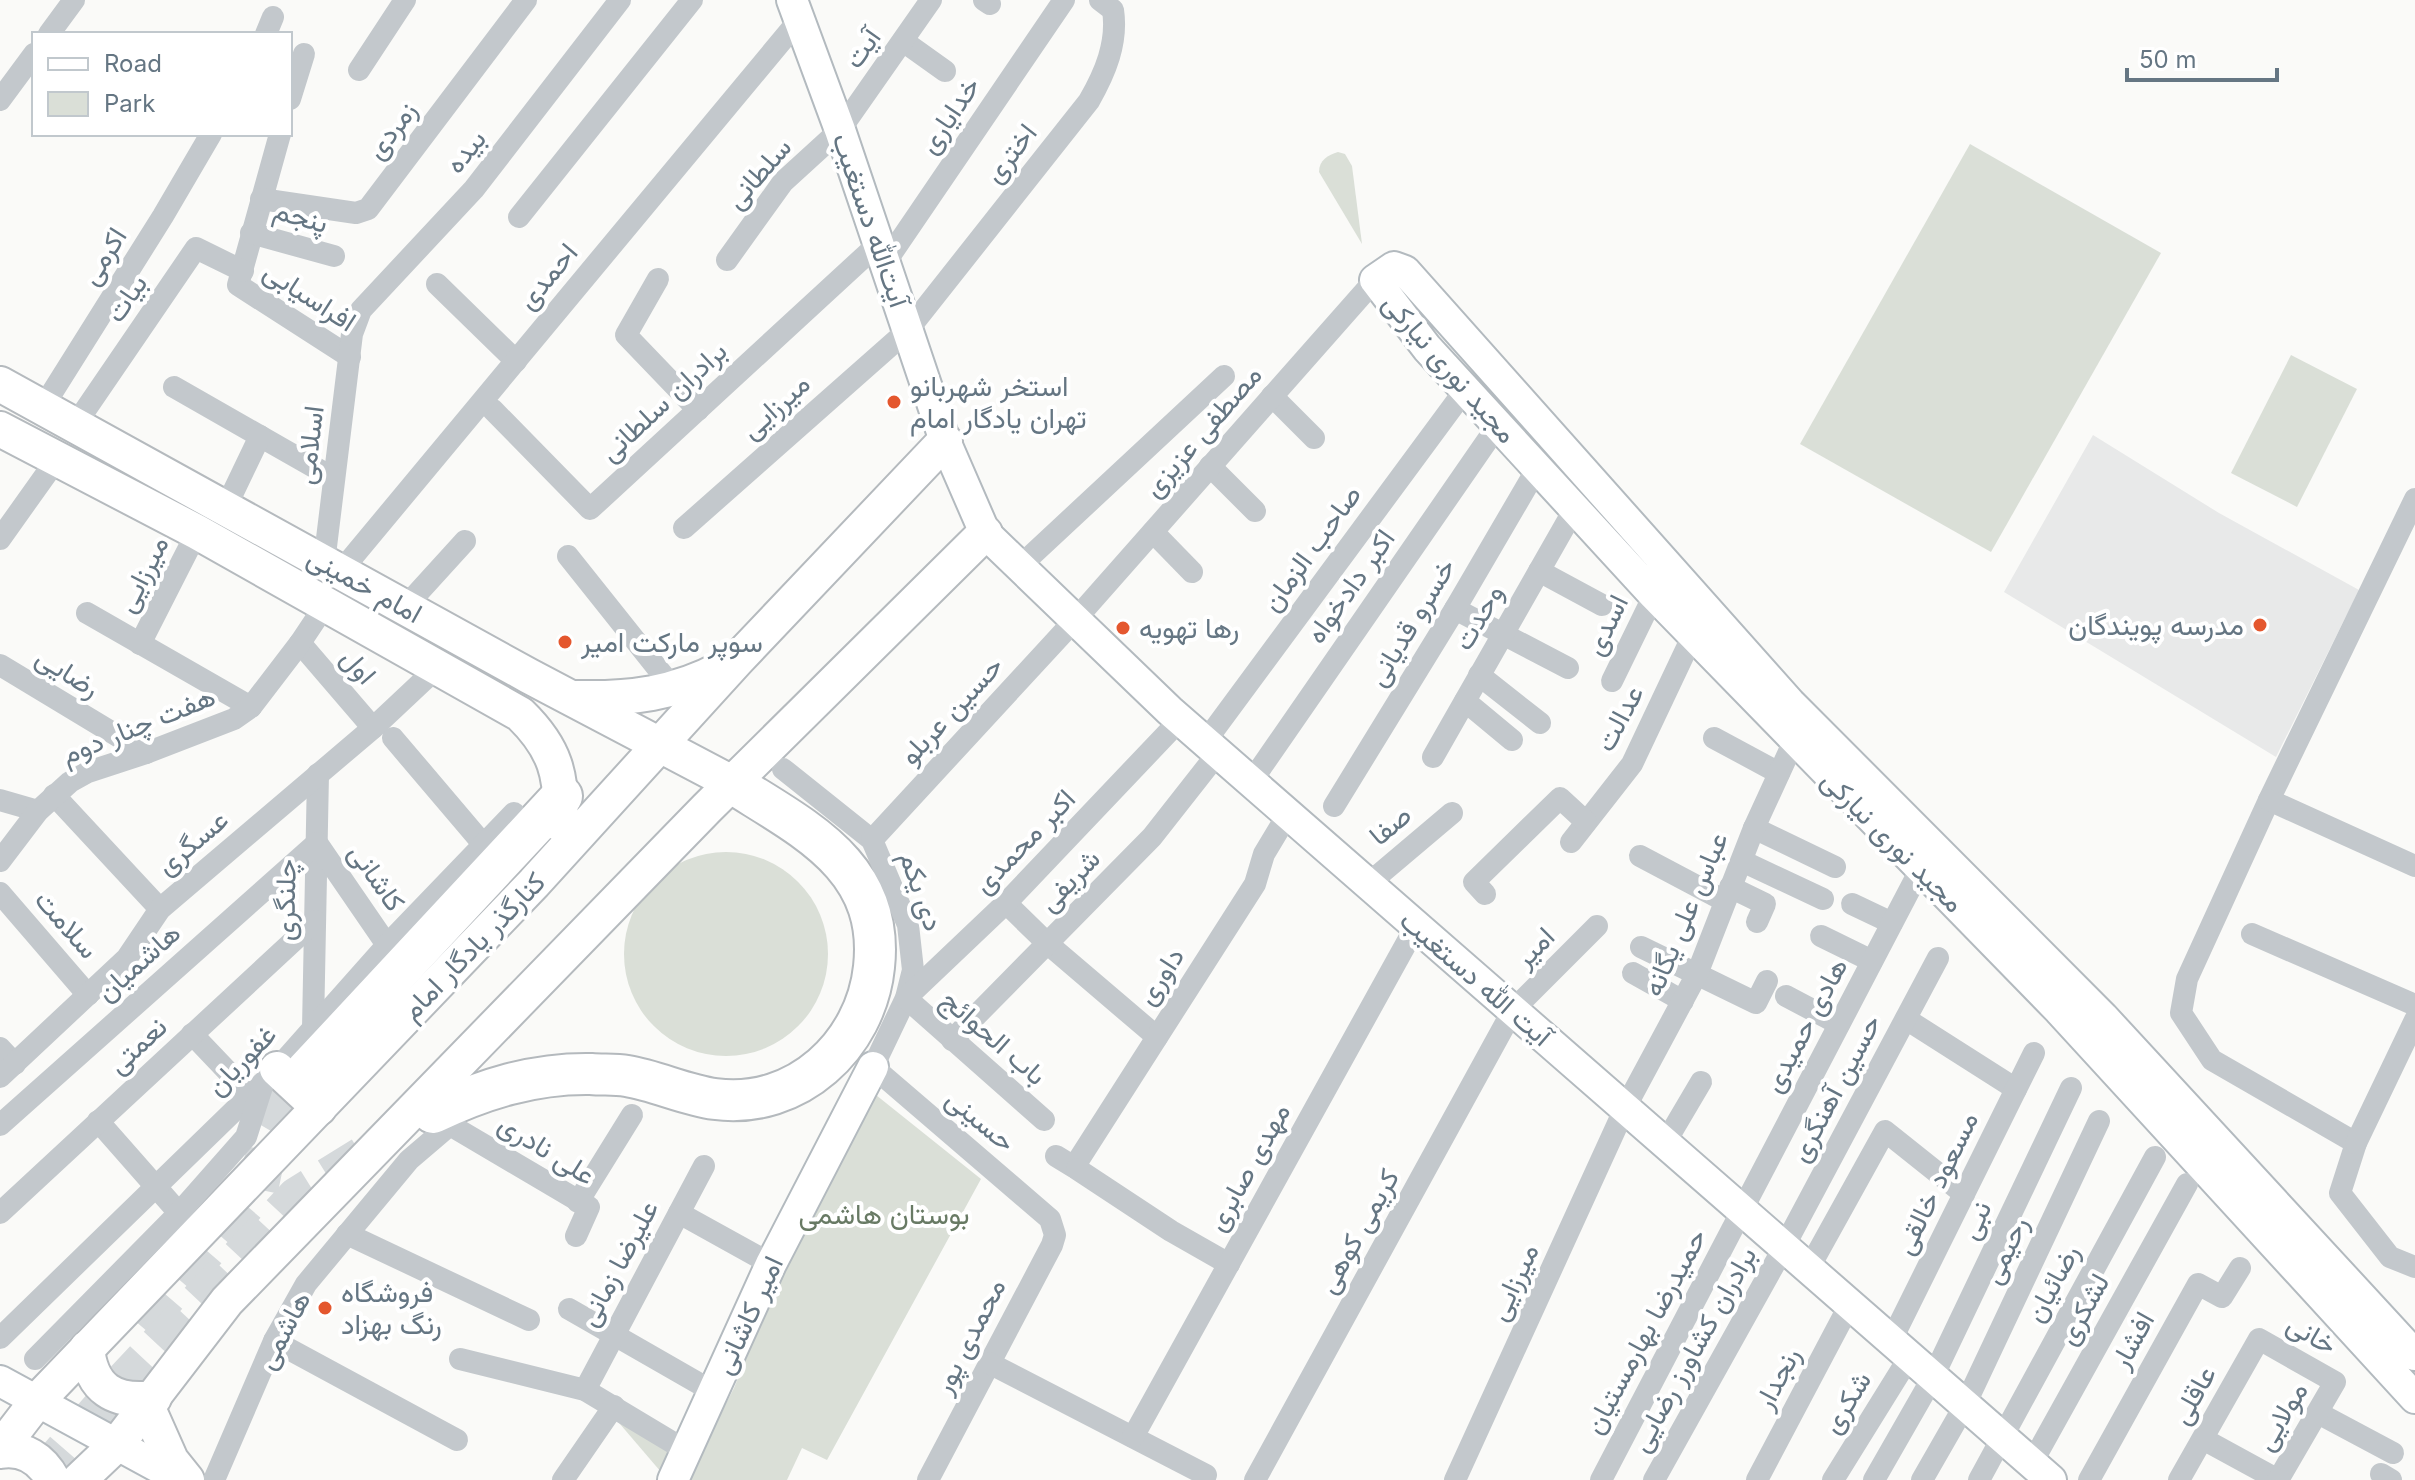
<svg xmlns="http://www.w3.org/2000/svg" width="2415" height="1480" font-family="Inter,Vazirmatn,sans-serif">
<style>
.built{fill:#e8e9e9}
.green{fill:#dadfd7}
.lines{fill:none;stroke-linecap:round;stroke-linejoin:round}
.highway-tunnel{stroke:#d5d9db;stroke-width:40;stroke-dasharray:40 20;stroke-linecap:butt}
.secondary-casing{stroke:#b3babf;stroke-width:34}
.primary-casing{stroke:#b5babe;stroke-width:38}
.highway-casing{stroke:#b4b9bd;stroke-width:44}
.street{stroke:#c3c8cc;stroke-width:22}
.secondary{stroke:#fff;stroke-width:30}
.primary{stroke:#fff;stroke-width:34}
.highway{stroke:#fff;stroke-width:40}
.poi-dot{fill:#e4572e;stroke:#fff;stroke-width:3}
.labels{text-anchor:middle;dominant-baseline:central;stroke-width:8;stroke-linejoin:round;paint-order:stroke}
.street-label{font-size:28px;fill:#657683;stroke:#fff}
.poi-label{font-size:28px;fill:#657683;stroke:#fff;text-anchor:start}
.park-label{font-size:28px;fill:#687a64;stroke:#fff}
</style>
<rect width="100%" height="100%" fill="#fafaf8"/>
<polygon class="built" points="2093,435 2219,513 2359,590 2276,757 2004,592"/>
<g class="green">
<polygon points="1970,144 2161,253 1991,552 1800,444"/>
<path d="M1338,152L1345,154L1352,166L1362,244L1319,172C1319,160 1328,155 1338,152Z"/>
<polygon points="2291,355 2357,389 2297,507 2231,473"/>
<circle cx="726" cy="954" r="102"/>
<polygon points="871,1091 981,1179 827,1460 802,1448 787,1480 687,1480 734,1388 797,1234"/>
<polygon points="608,1410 680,1452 667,1479"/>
</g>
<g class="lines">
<g class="highway-tunnel">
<polyline points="141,1326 258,1190 270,1132 306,1071"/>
<polyline points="39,1480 125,1381 297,1197 363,1156"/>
</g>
<g class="secondary-casing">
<g id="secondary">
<polyline points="792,0 840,130 945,441 985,533 1170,711 2051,1480"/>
<polyline points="2415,1355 2103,1017 1790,703 1405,271 1394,267 1375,280 1427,348 1654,595 2059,1010 2415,1398"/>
<polyline points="0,1381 182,1480"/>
<polyline points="673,1480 771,1264 873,1067"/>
</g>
</g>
<g class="primary-casing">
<g id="primary">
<polyline points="0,384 529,676 732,783"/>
<path d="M0,429L197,532L520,714C555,748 563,776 560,824"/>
<path d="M577,698C630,699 675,694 723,668"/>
<polyline points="277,1069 319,1108"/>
<path d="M87,1348C91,1389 114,1403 154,1398"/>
<polyline points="147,1406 171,1460 187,1480"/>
<polyline points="0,1449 37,1401 534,883 737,660 945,441"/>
<path d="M0,1451C24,1447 42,1459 53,1480"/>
<polyline points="79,1480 118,1443 227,1301 707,808 985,533"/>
</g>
</g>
<g class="highway-casing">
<g id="highway">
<polyline points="306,1071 562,796"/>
<path d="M433,1113C483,1089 534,1073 591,1074C603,1075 615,1074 627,1076C657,1081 685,1095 715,1099C797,1110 866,1045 874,967C885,866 804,829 732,783"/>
</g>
</g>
<g class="street">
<polyline points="984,0 990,4"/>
<polyline points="49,34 74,0"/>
<polyline points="266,34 273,17"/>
<polyline points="903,41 945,71"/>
<polyline points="359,70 405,0"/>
<polyline points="290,99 304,54"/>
<polyline points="0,100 34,54"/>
<polyline points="280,134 238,285 350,357"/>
<polyline points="261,199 356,213 368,209 526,0"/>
<polyline points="519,217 692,0"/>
<polyline points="251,233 334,256"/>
<polyline points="727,260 783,182 840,130 931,0"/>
<polyline points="885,263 1064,0"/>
<polyline points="658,279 626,335 698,410"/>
<polyline points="437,284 516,361"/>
<polyline points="174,387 328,475"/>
<polyline points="1272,396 1314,438"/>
<polyline points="43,407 163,216 211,134"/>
<polyline points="493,410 590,509 878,244"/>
<polyline points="75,425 196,248 243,271"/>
<polyline points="1210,466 1255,511"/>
<polyline points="2415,499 2269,800 2187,979 2181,1013 2212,1060 2356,1143 2340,1193 2390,1257 2415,1267"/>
<polyline points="226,507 260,436"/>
<path d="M684,528L908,330L1089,101C1105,73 1118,43 1113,10L1100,0"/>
<polyline points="1153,532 1192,572"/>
<polyline points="0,539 57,459"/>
<polyline points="568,556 674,689"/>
<polyline points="324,563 352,334 361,310 474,189 620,0"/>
<polyline points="1019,567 1224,376"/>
<polyline points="341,571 799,20"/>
<polyline points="1539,571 1602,605"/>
<polyline points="405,607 465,541"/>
<polyline points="1455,609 1568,668"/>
<polyline points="87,613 251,707"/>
<polyline points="300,643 373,728"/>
<polyline points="140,644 197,532"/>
<polyline points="0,665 146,753"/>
<polyline points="1479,675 1540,723"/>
<polyline points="1612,681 1654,595"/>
<polyline points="1465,701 1512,740"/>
<polyline points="393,738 483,844"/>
<polyline points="1714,738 1779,773"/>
<polyline points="1205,742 1465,390"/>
<polyline points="1433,757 1575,508"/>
<polyline points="783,769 872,840 908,925 913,970 906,998 873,1067 1050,1219 1055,1235 1052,1245 928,1480"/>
<polyline points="1251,782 1498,425"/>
<polyline points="54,795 160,909"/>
<polyline points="0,800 38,811"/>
<polyline points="2269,800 2415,866"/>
<polyline points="1334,806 1455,609 1538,467"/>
<polyline points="1754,828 1835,867"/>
<polyline points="872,840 1074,621 1375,280"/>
<polyline points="1571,842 1632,764 1693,635"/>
<polyline points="1640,856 1725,901"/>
<polyline points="0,861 38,811 70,782 88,772 146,753 234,719 251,707 300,643 326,604"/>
<polyline points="1742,861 1823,899"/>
<polyline points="1368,884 1452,813"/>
<polyline points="1730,887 1765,904 1757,922"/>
<polyline points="0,893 88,995"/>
<polyline points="1485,894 1474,882 1560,798 1586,822"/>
<polyline points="1006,903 1048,944 1157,1037"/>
<polyline points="1852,904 1892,923"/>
<polyline points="2252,934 2415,1005"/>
<polyline points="1821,936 1872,961"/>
<polyline points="1641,947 1756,1003 1767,981"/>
<polyline points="1633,973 1683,1001"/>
<polyline points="1786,996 1839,1024"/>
<polyline points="1906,1019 2016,1089"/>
<polyline points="313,1028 318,774"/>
<polyline points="192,1034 250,1095"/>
<polyline points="952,1040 1152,837 1218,753"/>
<polyline points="0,1048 15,1064"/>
<polyline points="0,1077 127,958 160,909 373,728 439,666"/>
<polyline points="1044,1120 906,998 1006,903 1180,720"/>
<polyline points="98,1121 179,1213"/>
<polyline points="0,1125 317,843 387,945"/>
<polyline points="1665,1143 1701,1082"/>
<polyline points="2356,1143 2415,1020"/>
<polyline points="1056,1156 1074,1167 1255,884 1264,854 1288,814"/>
<polyline points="1077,1169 1171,1231 1229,1264"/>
<polyline points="578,1202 632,1115"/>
<polyline points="0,1213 315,921"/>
<polyline points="679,1213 771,1264"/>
<polyline points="347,1234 529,1320"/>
<polyline points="1809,1268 1885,1131 1964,1194"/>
<polyline points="569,1309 712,1391"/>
<polyline points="0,1338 277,1069 387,945 514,813"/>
<polyline points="274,1341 457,1440"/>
<polyline points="1891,1341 2034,1053"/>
<polyline points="35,1359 179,1213 246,1137 262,1087"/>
<polyline points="460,1359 585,1390 685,1450"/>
<polyline points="989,1363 1206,1475"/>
<polyline points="585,1390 704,1166"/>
<polyline points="2318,1413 2393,1453"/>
<polyline points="1133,1437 1416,926"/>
<polyline points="2203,1439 2278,1480"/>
<polyline points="2032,1463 2187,1184"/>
<polyline points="2381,1474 2391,1480"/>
<polyline points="214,1480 274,1341 306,1284 409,1160 450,1125 589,1207 576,1236"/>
<polyline points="563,1480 614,1406"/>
<polyline points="1255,1480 1513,1010 1597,926"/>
<polyline points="1455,1480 1625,1108 1697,974 1754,828 1794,741"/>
<polyline points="1601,1480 1921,868"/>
<polyline points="1654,1480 1784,1247 1938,958"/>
<polyline points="1757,1480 1850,1304"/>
<polyline points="1833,1480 1910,1356"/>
<polyline points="1874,1480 1933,1377 2071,1088"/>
<polyline points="1922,1480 1965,1405 2099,1121"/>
<polyline points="1979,1480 2155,1157"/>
<polyline points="2089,1480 2198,1284 2222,1297 2240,1268"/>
<polyline points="2179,1480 2259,1339 2335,1382 2278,1480"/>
</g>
<use href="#secondary" class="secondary"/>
<use href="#primary" class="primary"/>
<use href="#highway" class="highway"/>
</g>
<g class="poi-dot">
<circle cx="894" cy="402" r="8"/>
<circle cx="2260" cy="625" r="8"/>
<circle cx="1123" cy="628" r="8"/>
<circle cx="565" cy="642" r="8"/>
<circle cx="325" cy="1308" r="8"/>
</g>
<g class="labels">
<g class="street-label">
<text transform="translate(862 48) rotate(-55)">آیت</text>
<text transform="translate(949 115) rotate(-56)">خدایاری</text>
<text transform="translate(391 130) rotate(-53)">زمردی</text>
<text transform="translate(465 151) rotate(-51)">بیده</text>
<text transform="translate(1010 153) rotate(-52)">اختری</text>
<text transform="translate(758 173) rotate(-49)">سلطانی</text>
<text transform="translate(301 216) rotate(16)">پنجم</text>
<text transform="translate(871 220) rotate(71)">آیت‌الله دستغیب</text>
<text transform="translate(103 256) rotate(-58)">اکرمی</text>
<text transform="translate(547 276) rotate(-50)">احمدی</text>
<text transform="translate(310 296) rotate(33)">افراسیابی</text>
<text transform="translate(126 298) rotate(-56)">بیات</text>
<text transform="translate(1450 368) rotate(49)">مجید نوری نیارکی</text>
<text transform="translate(663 401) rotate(-43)">برادران سلطانی</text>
<text transform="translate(775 406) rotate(-42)">میرزایی</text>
<text transform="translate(1202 431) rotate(-49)">مصطفی عزیزی</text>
<text transform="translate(309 445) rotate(-83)">اسلامی</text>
<text transform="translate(1311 548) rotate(-54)">صاحب الزمان</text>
<text transform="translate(142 574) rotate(-63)">میرزایی</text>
<text transform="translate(365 585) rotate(29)">امام خمینی</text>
<text transform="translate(1350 586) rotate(-55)">اکبر دادخواه</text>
<text transform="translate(1478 617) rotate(-60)">وحدت</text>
<text transform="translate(1411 622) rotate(-59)">خسرو قدیانی</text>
<text transform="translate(1606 625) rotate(-64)">اسدی</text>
<text transform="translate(359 666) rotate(49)">اول</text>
<text transform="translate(68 672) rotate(32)">رضایی</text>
<text transform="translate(951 710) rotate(-47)">حسین عربلو</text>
<text transform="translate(1619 718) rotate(-62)">عدالت</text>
<text transform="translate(138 725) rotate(-22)">هفت چنار دوم</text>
<text transform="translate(1390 825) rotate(-40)">صفا</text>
<text transform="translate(1024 841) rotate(-46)">اکبر محمدی</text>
<text transform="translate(1893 841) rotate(45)">مجید نوری نیارکی</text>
<text transform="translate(192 842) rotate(-40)">عسگری</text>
<text transform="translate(377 877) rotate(55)">کاشانی</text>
<text transform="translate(1069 880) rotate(-46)">شریفی</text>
<text transform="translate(922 891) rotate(71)">دی یکم</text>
<text transform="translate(285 900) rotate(-89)">چلنگری</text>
<text transform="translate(1685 914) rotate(-67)">عباس علی یگانه</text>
<text transform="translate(67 924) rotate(49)">سلامت</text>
<text transform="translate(473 946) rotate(-46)">کنارگذر یادگار امام</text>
<text transform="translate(1534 947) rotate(-45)">امیر</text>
<text transform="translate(138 962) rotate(-42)">هاشمیان</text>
<text transform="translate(1160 976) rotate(-57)">داوری</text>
<text transform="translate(1476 978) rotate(41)">آیت الله دستغیب</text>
<text transform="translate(1805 1025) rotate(-62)">هادی حمیدی</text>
<text transform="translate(994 1037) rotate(41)">باب الحوائج</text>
<text transform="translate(137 1045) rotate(-43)">نعمتی</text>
<text transform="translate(241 1060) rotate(-46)">غفوریان</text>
<text transform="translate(1835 1088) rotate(-62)">حسین آهنگری</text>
<text transform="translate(981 1120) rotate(40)">حسینی</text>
<text transform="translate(547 1149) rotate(32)">علی نادری</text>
<text transform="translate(1248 1167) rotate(-61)">مهدی صابری</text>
<text transform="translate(1936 1183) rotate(-64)">مسعود خالقی</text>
<text transform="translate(1975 1220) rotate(-65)">نبی</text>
<text transform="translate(1358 1231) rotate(-61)">کریمی کوهی</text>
<text transform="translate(2005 1250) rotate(-65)">رحیمی</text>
<text transform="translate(618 1263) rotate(-62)">علیرضا زمانی</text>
<text transform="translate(1513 1282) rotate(-65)">میرزایی</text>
<text transform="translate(2052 1283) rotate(-62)">رضائیان</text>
<text transform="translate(2083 1309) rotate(-61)">لشکری</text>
<text transform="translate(748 1315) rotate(-65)">امیر کاشانی</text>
<text transform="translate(283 1330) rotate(-62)">هاشمی</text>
<text transform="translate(1645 1331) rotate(-62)">حمیدرضا بهارمستیان</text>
<text transform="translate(2312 1334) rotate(30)">خانی</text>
<text transform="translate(969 1336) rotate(-63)">محمدی پور</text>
<text transform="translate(2132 1340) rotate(-61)">افشار</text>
<text transform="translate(1693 1349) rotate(-61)">برادران کشاورز رضایی</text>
<text transform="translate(1777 1378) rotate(-62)">رنجدار</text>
<text transform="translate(2193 1395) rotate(-61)">عاقلی</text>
<text transform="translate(1846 1402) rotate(-58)">شکری</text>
<text transform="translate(2281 1416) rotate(-59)">مولایی</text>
</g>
<g class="poi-label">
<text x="910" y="386">استخر شهربانو<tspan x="910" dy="32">تهران یادگار امام</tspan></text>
<text x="2244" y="625" text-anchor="end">مدرسه پویندگان</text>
<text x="1139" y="628">رها تهویه</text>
<text x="581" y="642">سوپر مارکت امیر</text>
<text x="341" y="1292">فروشگاه<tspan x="341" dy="32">رنگ بهزاد</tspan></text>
</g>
<g class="park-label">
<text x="884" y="1214">بوستان هاشمی</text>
</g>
</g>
<rect x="32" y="32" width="260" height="104" fill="#ffffff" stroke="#c1c8cd" stroke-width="2"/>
<rect x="48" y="58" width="40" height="12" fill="#ffffff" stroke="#c1c8cd" stroke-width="2"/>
<text x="104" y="72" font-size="24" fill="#657683">Road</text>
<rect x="48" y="92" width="40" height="24" fill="#dadfd7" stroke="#c1c8cd" stroke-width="2"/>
<text x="104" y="112" font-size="24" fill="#657683">Park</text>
<path d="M2127 68v12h150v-12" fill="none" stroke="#657683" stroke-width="4"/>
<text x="2139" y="68" font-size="24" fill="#657683" stroke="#ffffff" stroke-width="6" paint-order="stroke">50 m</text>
</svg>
